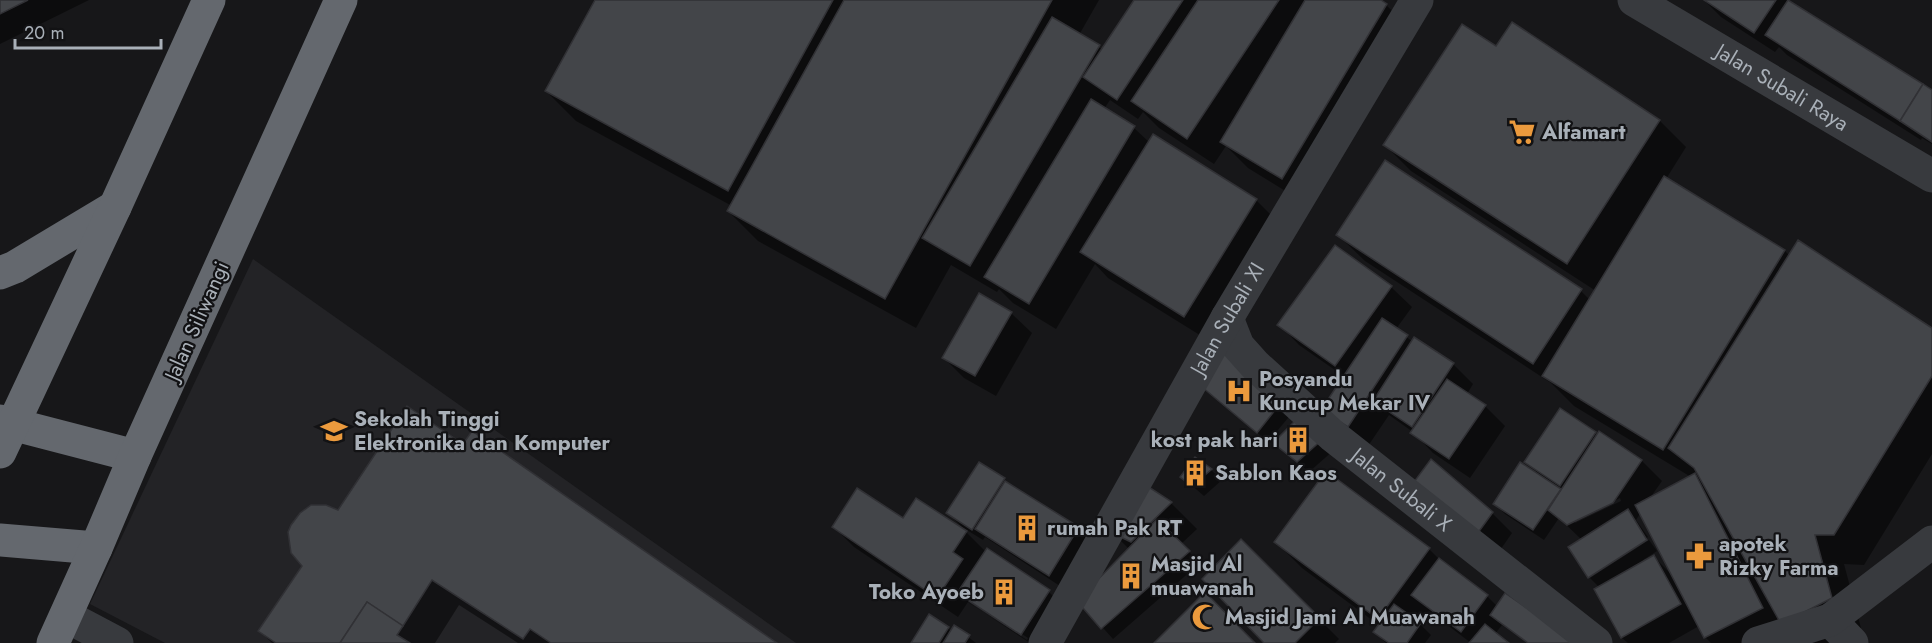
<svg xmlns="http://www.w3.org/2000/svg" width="1932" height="643" font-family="Jost,sans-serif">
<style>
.built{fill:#232326}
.shadow{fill:#0007;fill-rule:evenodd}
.building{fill:#434549;stroke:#313135;stroke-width:1.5}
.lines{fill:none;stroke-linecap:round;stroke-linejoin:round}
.street{stroke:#383a3e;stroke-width:33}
.highway{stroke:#64686e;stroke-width:33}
.labels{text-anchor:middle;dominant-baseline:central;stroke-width:4.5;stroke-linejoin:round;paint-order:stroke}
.street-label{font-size:21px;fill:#a9b0b8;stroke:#121214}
.poi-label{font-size:21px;font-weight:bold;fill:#a9b0b8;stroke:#121214;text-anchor:start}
</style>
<rect width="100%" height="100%" fill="#171719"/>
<polygon class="built" points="253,259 796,643 165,643 90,604"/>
<g class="shadow">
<polygon points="0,0 89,0 0,44"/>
<polygon points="597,0 1099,0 1079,35 1103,50 1136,0 1378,0 1386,5 1413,31 1308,205 1248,168 1226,146 1214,164 1159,128 1143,112 1138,119 1110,100 1104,109 1134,128 1149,142 1153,136 1256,200 1283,227 1211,342 1108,278 1095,264 1056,329 1013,303 999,289 997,292 951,265 916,328 758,241 728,211 732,206 576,121 546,91"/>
<polygon points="1704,0 1788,0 1932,92 1932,144 1922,138 1921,140 1787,55 1779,47 1775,52 1721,17"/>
<path d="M1512,24L1660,121L1686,147L1666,179L1785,251L1790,256L1932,330V454L1864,565L1844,564L1861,628L1831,643H1711L1705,637L1699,626L1669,643H1628L1622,638L1596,590L1600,588L1590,578L1649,540L1657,551L1643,560L1644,562L1654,557L1673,576L1641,512L1636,520L1648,537L1589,575V577L1570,548L1582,540L1559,518L1544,540L1505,514L1494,503L1539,474L1526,462L1561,410L1598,436L1599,433L1642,461L1662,481L1650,498L1691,477L1574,406L1551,383L1365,261L1338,235L1385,163L1581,291L1590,300L1596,291L1411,171L1384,144L1497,48ZM1620,498L1621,501L1575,523V520Z"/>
<polygon points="1391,287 1412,307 1396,329 1413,342 1453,364 1473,384 1467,394 1485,406 1505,426 1470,478 1433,453 1413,432 1389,415 1368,446 1344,430 1345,377 1299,345 1279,324"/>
<polygon points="1011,313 1032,333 996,396 964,378 944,358"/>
<polygon points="1198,382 1293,412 1268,442"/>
<polygon points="1299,419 1334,450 1309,472 1275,443"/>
<polygon points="464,447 774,643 518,643 459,605 435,643 272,643 260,631 339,512"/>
<polygon points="1195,459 1211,470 1222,480 1204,496 1182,477"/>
<polygon points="1327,473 1429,549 1445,565 1487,596 1498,607 1575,643 1527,643 1502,625 1495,634 1507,643 1471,643 1429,611 1420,624 1431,635 1425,643 1386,643 1375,632 1380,626 1302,568 1276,542"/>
<polygon points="1004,479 1011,487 1079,529 1089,540 1060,586 985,537 983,540 962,527 948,513"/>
<polygon points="1171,503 1197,529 1181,544 1200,563 1113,639 1079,601 1129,549 1112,532"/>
<polygon points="1433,506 1492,513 1512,533 1496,556"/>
<path d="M904,520L963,529L986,552L987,550L1049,592L1060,603L1030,643L968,602L958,617L854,547L834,527ZM971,600L1028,638L1027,640L969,603Z"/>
<polygon points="1241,541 1339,639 1335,643 1266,643"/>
<polygon points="955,627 976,643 913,643 948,628 952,632"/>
</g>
<g class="building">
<polygon points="0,0 28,0 0,14"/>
<polygon points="595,0 833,0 728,191 545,91"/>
<polygon points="844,0 1052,0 885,299 727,211"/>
<polygon points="1134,0 1183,0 1117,100 1083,77"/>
<polygon points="1198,0 1279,0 1187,139 1131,101"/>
<polygon points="1305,0 1381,0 1387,4 1282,179 1220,142"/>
<polygon points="1704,0 1776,0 1754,33"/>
<polygon points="1788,0 1923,84 1900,121 1765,35"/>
<polygon points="1052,17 1100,45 970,266 922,238"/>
<polygon points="1512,22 1660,120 1567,264 1383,145 1462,24 1496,46"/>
<polygon points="1923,84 1932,90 1932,142 1900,121"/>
<polygon points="1091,99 1135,126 1029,304 984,277"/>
<polygon points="1153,134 1257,199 1184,317 1080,252"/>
<polygon points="1385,160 1582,289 1533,364 1336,235"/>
<polygon points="1664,176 1785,250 1663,450 1542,376"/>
<polygon points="1798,240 1932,328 1932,376 1834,535 1815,535 1832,598 1781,624 1694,468 1668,448"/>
<polygon points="1335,245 1392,286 1335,366 1277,325"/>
<polygon points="979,293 1012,312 975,376 942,358"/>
<polygon points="1382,318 1408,335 1348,427 1321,410"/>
<polygon points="1414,337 1454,363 1412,427 1373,401"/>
<polygon points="1221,350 1283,400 1257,433 1196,382"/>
<polygon points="1447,379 1486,405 1449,459 1410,433"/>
<polygon points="407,406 463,444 472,431 777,643 551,643 530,629 523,639 432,580 403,626 367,602 340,643 276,643 258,631 302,566 291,553 288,532 291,525 300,513 311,505 326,505 338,510"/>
<polygon points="1560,408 1596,432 1560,486 1524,462"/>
<polygon points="1299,417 1324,438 1297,462 1273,443"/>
<polygon points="1599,431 1642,460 1613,503 1567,525 1548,510"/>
<polygon points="1195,457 1212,469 1192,486 1180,477"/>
<polygon points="1431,459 1493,512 1475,537 1411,486"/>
<polygon points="979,462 1005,478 972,530 946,513"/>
<polygon points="1520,462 1561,489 1533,530 1493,504"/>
<polygon points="1326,471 1430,548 1378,619 1274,542"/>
<polygon points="1695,473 1763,608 1704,638 1635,505"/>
<polygon points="1005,481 1079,527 1049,576 975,529"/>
<polygon points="1144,484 1172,502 1131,542 1110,532"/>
<polygon points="857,488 903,518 916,498 967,531 953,552 963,559 937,598 832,527"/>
<polygon points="1628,509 1647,540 1588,578 1568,547"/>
<polygon points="1157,519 1190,551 1101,629 1077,601"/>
<polygon points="1241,539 1320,618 1295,643 1264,643 1202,579"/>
<polygon points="987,548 1050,590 1021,635 957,593"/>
<polygon points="1654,555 1681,604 1621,638 1594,589"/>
<polygon points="1439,558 1488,595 1461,632 1411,595"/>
<polygon points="1205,592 1255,643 1154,643"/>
<polygon points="1505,593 1578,643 1528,643 1490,615"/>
<polygon points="367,602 403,626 397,635 410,643 340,643"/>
<polygon points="1394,604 1421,623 1407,643 1389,643 1373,632"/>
<polygon points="929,614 949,627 939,643 911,643"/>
<polygon points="1485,624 1509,643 1469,643"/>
<polygon points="954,625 970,635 965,643 943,643"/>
</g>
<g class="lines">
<g class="street">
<path id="s1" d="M1634,0L1932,176"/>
<path id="s2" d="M1227,318L1238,346L1255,365L1333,436L1596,643"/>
<polyline points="66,616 117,643"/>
<polyline points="1830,620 1852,643"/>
<path id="s3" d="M1045,643L1227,318L1417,0"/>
<polyline points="1758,643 1830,620 1932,542"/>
</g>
<g class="highway">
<polyline points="0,273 15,267 115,207"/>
<polyline points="0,421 135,456"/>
<polyline points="0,452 115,207 209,0"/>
<polyline points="0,540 96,548"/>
<polyline points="53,643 96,548 135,456 341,0"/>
</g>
</g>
<defs>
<g id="supermarket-bare" transform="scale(2.07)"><path d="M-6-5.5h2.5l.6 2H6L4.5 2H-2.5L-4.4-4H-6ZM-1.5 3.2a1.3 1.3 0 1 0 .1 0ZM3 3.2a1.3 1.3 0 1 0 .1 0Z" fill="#eb9a3d" stroke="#121214" stroke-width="2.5" paint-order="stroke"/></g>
<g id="hospital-bare" transform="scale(2.07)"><path d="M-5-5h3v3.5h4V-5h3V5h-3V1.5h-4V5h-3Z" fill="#eb9a3d" stroke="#121214" stroke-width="2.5" paint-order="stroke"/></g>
<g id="university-bare" transform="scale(2.07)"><path d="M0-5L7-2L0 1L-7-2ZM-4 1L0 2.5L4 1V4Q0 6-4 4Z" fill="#eb9a3d" stroke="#121214" stroke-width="2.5" paint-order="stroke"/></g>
<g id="building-bare" transform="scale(2.07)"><path d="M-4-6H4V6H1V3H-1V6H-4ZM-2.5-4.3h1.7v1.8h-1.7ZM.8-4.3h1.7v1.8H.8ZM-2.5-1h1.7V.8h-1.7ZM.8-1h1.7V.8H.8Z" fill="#eb9a3d" stroke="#121214" stroke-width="2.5" paint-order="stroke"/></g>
<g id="pharmacy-bare" transform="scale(2.07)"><path d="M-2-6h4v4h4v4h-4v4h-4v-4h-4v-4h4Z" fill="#eb9a3d" stroke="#121214" stroke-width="2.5" paint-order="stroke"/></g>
<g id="mosque-bare" transform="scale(2.07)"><path d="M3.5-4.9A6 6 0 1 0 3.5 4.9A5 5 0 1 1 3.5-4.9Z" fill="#eb9a3d" stroke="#121214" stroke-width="2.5" paint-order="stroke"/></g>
</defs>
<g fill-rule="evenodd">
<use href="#supermarket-bare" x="1522" y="132"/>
<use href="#hospital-bare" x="1239" y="391"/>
<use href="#university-bare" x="334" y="431"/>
<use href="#building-bare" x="1298" y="440"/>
<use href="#building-bare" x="1195" y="473"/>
<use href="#building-bare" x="1027" y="528"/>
<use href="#pharmacy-bare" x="1699" y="556"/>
<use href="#building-bare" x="1131" y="576"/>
<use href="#building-bare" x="1004" y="592"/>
<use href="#mosque-bare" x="1205" y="617"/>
</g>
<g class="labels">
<g class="street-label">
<text stroke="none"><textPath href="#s1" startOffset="172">Jalan Subali Raya</textPath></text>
<text stroke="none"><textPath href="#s3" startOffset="372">Jalan Subali XI</textPath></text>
<text transform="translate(197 321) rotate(-66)">Jalan Siliwangi</text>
<text stroke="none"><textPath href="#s2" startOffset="248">Jalan Subali X</textPath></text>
</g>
<g class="poi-label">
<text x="1542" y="132">Alfamart</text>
<text x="1259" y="379">Posyandu<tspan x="1259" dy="24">Kuncup Mekar IV</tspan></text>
<text x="354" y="419">Sekolah Tinggi<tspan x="354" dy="24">Elektronika dan Komputer</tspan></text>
<text x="1278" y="440" text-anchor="end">kost pak hari</text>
<text x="1215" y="473">Sablon Kaos</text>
<text x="1047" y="528">rumah Pak RT</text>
<text x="1719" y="544">apotek<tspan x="1719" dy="24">Rizky Farma</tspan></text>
<text x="1151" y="564">Masjid Al<tspan x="1151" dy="24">muawanah</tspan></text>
<text x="984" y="592" text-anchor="end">Toko Ayoeb</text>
<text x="1225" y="617">Masjid Jami Al Muawanah</text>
</g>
</g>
<path d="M15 39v9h146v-9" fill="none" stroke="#a9b0b8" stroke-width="3"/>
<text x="24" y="39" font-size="18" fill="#a9b0b8" stroke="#121214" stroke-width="4.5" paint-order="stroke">20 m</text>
</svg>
